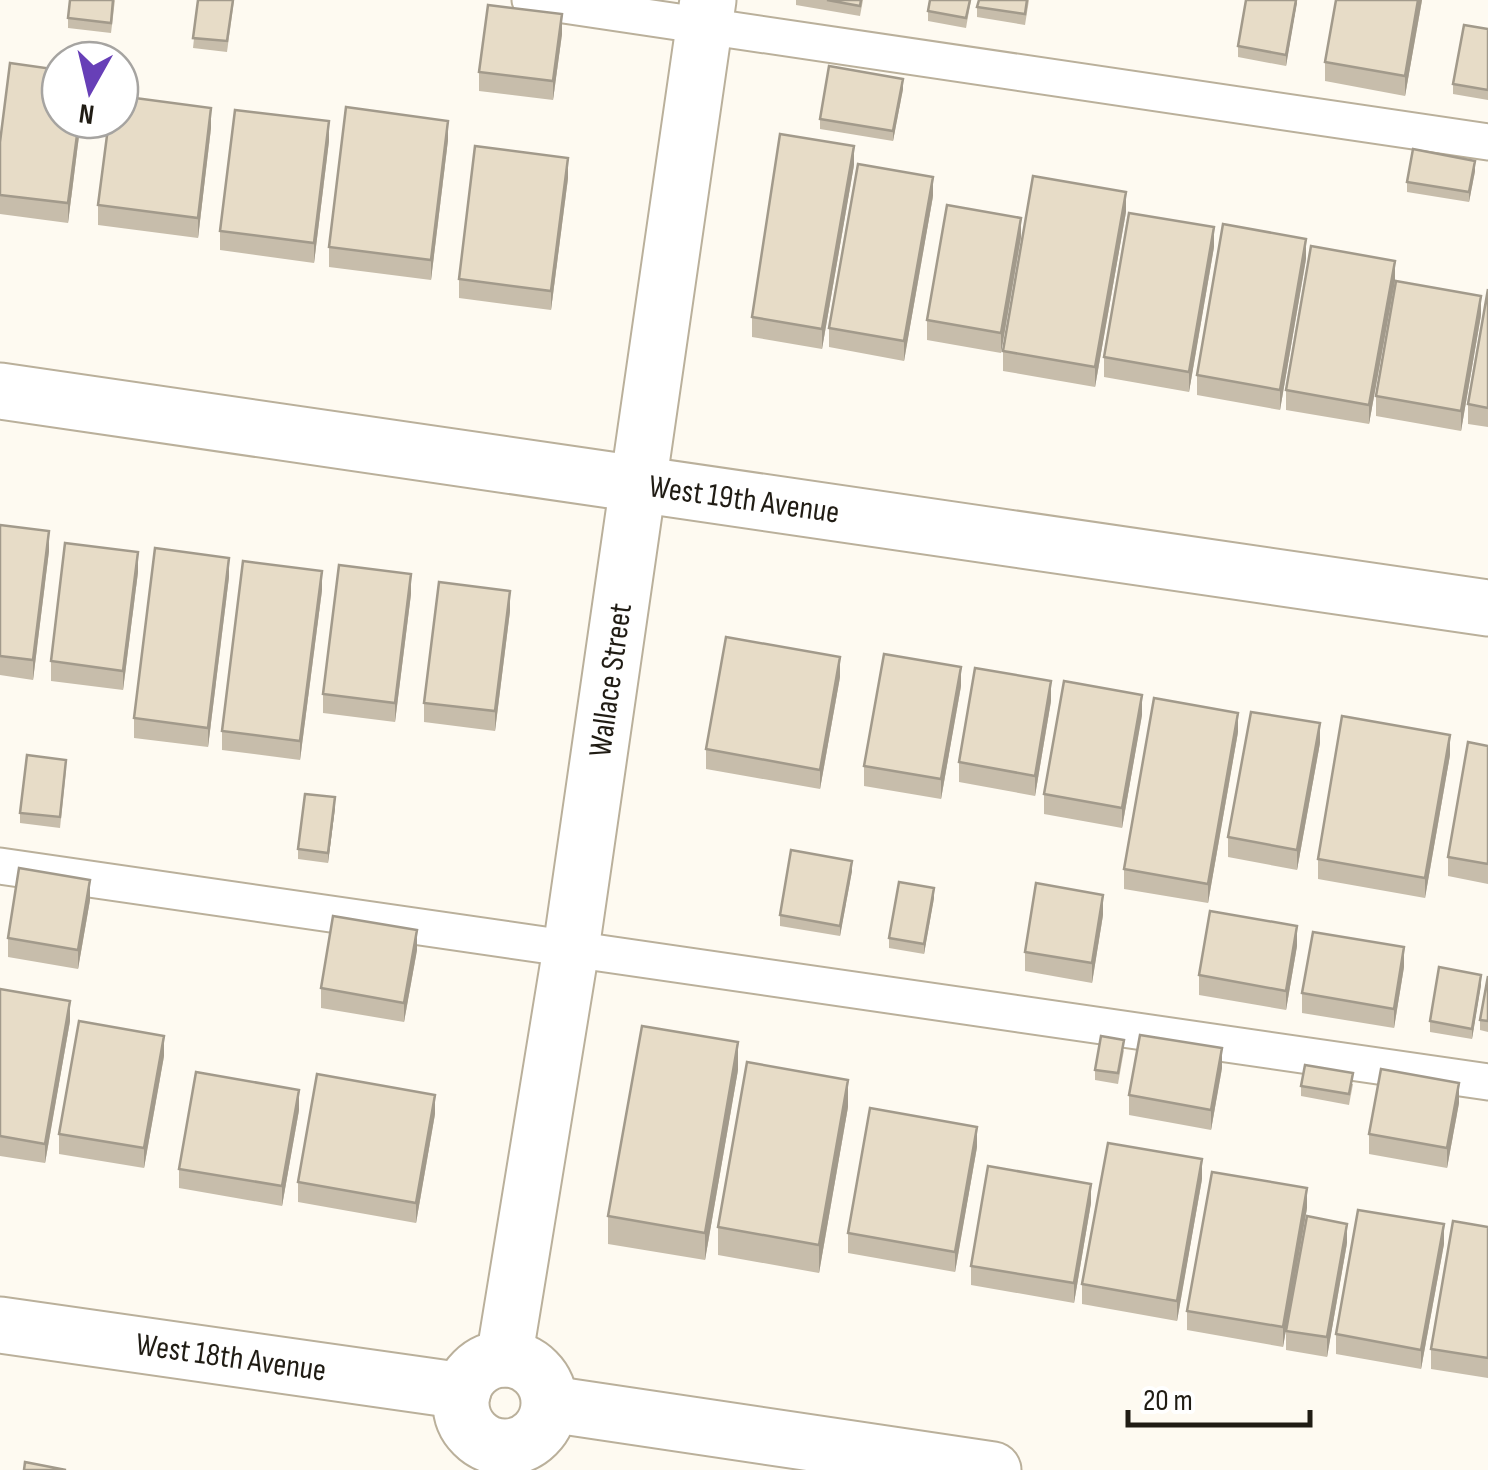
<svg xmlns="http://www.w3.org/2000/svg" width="1488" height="1470" font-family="'Sofia Sans Condensed',sans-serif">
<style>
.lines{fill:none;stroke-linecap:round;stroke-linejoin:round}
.service-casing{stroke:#bab09b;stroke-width:39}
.minor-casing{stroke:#bab09b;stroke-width:59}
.service{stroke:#fff;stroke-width:35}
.minor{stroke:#fff;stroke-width:55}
.wall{fill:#c7bdab}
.shaded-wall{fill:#a29a8b}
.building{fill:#e7dcc7;stroke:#a29a8b;stroke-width:2.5}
.labels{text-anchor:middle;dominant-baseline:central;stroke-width:8;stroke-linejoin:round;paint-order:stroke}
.street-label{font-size:32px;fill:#201c14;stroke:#fff}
</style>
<rect width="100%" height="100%" fill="#fefaf1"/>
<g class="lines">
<g class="service-casing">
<g id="service">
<polyline points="530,0 1488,142"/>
<polyline points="0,866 1488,1082"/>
</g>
</g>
<g class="minor-casing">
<g id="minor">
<polyline points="0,391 1488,608"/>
<polyline points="0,1325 463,1391"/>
<polyline points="504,1359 571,949 708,0"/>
<circle cx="505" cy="1403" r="44"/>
<polyline points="550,1404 993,1470"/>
</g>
</g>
<use href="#service" class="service"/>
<use href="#minor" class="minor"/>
</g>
<g class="wall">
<polygon points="115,0 111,33 68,28 68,18"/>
<polygon points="198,0 234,0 227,52 193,48"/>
<polygon points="796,0 863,0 860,16 796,5"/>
<polygon points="971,0 966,28 928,21 928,11"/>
<polygon points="1029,0 1025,25 977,17 977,7"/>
<polygon points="1297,0 1286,66 1238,57 1238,46"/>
<polygon points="1336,0 1422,0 1405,96 1325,81 1325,62"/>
<polygon points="1488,29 1488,100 1453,94 1453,84"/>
<polygon points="562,34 553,100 479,91 479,72"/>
<polygon points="903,89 893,141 820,129 820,119"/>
<polygon points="60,120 81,120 68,223 0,214 0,142"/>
<polygon points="211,128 198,238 98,225 98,205"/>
<polygon points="448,140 431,280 329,267 329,247"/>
<polygon points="329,141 314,263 220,250 220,231"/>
<polygon points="854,165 822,349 752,337 752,317"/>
<polygon points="1475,171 1469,202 1407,192 1407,182"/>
<polygon points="568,178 551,310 459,298 459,279"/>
<polygon points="933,196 904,361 829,347 829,328"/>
<polygon points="1126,212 1095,387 1003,371 1003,351"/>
<polygon points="1021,237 1001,353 927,340 927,320"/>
<polygon points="1214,247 1189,392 1104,377 1104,357"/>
<polygon points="1306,259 1280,410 1197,395 1197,375"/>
<polygon points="1395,281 1369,424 1286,410 1286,390"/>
<polygon points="1488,289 1488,427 1468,424 1468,404"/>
<polygon points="1481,315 1461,431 1376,416 1376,396"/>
<polygon points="0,525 49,551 33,680 0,675"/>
<polygon points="138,572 123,690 51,681 51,661"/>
<polygon points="229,577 208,747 134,738 134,718"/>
<polygon points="322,590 300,760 222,750 222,731"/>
<polygon points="411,594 395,722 323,713 323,694"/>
<polygon points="510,611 495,731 424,722 424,703"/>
<polygon points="840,677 820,789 706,769 706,749"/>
<polygon points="961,686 941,799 864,786 864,766"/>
<polygon points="1051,701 1035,796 959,782 959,762"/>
<polygon points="1142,715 1122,828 1044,814 1044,794"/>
<polygon points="1238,732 1208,903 1124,889 1124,869"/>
<polygon points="1320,743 1297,870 1228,857 1228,837"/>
<polygon points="1488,746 1488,884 1448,876 1448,857"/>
<polygon points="1450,755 1425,898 1318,879 1318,859"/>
<polygon points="66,770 60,828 20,823 20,813"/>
<polygon points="335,808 328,863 298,859 298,849"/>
<polygon points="852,871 840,936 780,926 780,915"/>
<polygon points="934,898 924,954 889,948 889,938"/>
<polygon points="90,900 78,969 8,957 8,938"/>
<polygon points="1103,915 1092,983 1025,971 1025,952"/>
<polygon points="1297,946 1286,1010 1199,995 1199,975"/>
<polygon points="417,950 404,1022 321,1008 321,988"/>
<polygon points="1404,967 1394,1028 1302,1013 1302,993"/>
<polygon points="1488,976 1488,1032 1480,1030 1480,1020"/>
<polygon points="1481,985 1472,1039 1430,1032 1430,1021"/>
<polygon points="0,989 70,1021 45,1163 0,1156"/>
<polygon points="1124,1050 1118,1084 1095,1080 1095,1070"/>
<polygon points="164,1056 144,1168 59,1154 59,1134"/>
<polygon points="1222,1068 1211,1130 1129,1115 1129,1095"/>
<polygon points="738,1070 705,1260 608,1244 608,1216"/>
<polygon points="1353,1084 1349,1105 1301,1096 1301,1086"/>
<polygon points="1459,1103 1447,1168 1369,1154 1369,1134"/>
<polygon points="848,1107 819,1273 718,1255 718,1227"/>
<polygon points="299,1110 282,1206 179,1188 179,1169"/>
<polygon points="435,1114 416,1223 298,1202 298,1182"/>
<polygon points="977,1147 955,1272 848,1253 848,1233"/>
<polygon points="1202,1179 1177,1321 1082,1304 1082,1284"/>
<polygon points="1091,1203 1074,1303 971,1285 971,1266"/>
<polygon points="1307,1208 1283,1347 1187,1330 1187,1311"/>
<polygon points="1488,1227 1488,1378 1431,1369 1431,1349"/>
<polygon points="1347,1243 1327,1357 1286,1350 1286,1331"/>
<polygon points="1444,1244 1421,1369 1336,1354 1336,1334"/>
</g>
<g class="shaded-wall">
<polygon points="1296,0 1297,3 1286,66 1286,55"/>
<polygon points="1418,0 1422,0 1405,96 1405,76"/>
<polygon points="562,14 562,34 553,100 553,81"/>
<polygon points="903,79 903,89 893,141 893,131"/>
<polygon points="211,108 211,128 198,238 198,218"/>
<polygon points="79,120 81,120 68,223 68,203"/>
<polygon points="329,121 329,141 314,263 314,243"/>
<polygon points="448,121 448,140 431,280 431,260"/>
<polygon points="854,146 854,165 822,349 822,329"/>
<polygon points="568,158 568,178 551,310 551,291"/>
<polygon points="1475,161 1475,171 1469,202 1469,192"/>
<polygon points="933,177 933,196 904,361 904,341"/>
<polygon points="1126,192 1126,212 1095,387 1095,367"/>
<polygon points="1021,218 1021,237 1001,353 1001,333"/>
<polygon points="1214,227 1214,247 1189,392 1189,372"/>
<polygon points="1306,239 1306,259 1280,410 1280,390"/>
<polygon points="1395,261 1395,281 1369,424 1369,405"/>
<polygon points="1481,296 1481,315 1461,431 1461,411"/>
<polygon points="49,531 49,551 33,680 33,660"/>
<polygon points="138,552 138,572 123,690 123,671"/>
<polygon points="229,558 229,577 208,747 208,728"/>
<polygon points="322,571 322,590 300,760 300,741"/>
<polygon points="411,574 411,594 395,722 395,703"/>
<polygon points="510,591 510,611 495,731 495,711"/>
<polygon points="840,657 840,677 820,789 820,770"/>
<polygon points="961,667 961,686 941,799 941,779"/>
<polygon points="1051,681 1051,701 1035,796 1035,776"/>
<polygon points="1142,695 1142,715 1122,828 1122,808"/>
<polygon points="1238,713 1238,732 1208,903 1208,884"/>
<polygon points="1320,723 1320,743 1297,870 1297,850"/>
<polygon points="1450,735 1450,755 1425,898 1425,878"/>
<polygon points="335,797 335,808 328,863 328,853"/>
<polygon points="852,861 852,871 840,936 840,926"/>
<polygon points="90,880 90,900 78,969 78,950"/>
<polygon points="934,888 934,898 924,954 924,944"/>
<polygon points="1103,895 1103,915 1092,983 1092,963"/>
<polygon points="1297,926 1297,946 1286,1010 1286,991"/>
<polygon points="417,930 417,950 404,1022 404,1003"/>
<polygon points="1404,947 1404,967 1394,1028 1394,1009"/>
<polygon points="1481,975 1481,985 1472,1039 1472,1029"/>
<polygon points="70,1001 70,1021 45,1163 45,1144"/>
<polygon points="164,1036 164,1056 144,1168 144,1148"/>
<polygon points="738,1042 738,1070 705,1260 705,1233"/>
<polygon points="1222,1048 1222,1068 1211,1130 1211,1110"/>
<polygon points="848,1080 848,1107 819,1273 819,1245"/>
<polygon points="1459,1083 1459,1103 1447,1168 1447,1148"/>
<polygon points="299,1090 299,1110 282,1206 282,1186"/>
<polygon points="435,1095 435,1114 416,1223 416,1203"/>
<polygon points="977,1127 977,1147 955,1272 955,1252"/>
<polygon points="1202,1159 1202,1179 1177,1321 1177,1301"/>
<polygon points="1091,1184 1091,1203 1074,1303 1074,1283"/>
<polygon points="1307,1188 1307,1208 1283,1347 1283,1327"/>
<polygon points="1347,1224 1347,1243 1327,1357 1327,1337"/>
<polygon points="1444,1224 1444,1244 1421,1369 1421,1350"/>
</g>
<g class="building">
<polygon points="70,0 113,0 111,23 68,18"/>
<polygon points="198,0 233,0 227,41 193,38"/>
<polygon points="827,0 861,0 860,6"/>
<polygon points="930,0 970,0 966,18 928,11"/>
<polygon points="979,0 1027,0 1025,14 977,7"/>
<polygon points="1246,0 1296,0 1286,55 1238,46"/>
<polygon points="1336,0 1418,0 1405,76 1325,62"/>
<polygon points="488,5 562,14 553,81 479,72"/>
<polygon points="1464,25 1488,29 1488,90 1453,84"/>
<polygon points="10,63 60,70 60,120 79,120 68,203 0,195 0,142"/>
<polygon points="829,66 903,79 893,131 820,119"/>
<polygon points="120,96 211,108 198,218 98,205 109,120 120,120"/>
<polygon points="346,107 448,121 431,260 329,247"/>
<polygon points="235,110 329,121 314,243 220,231"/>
<polygon points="780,134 854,146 822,329 752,317"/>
<polygon points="475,146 568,158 551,291 459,279"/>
<polygon points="1413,149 1475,161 1469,192 1407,182"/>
<polygon points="858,164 933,177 904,341 829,328"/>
<polygon points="1033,176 1126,192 1095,367 1003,351"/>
<polygon points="947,205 1021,218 1001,333 927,320"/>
<polygon points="1129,213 1214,227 1189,372 1104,357"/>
<polygon points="1223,224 1306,239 1280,390 1197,375"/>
<polygon points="1311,246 1395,261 1369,405 1286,390"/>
<polygon points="1396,281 1481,296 1461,411 1376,396"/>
<polygon points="1488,289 1488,408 1468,404"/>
<polygon points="0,525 49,531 33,660 0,656"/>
<polygon points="65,543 138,552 123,671 51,661"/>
<polygon points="155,548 229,558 208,728 134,718"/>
<polygon points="243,561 322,571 300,741 222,731"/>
<polygon points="339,565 411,574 395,703 323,694"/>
<polygon points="439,582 510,591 495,711 424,703"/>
<polygon points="726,637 840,657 820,770 706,749"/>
<polygon points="884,654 961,667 941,779 864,766"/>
<polygon points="975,668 1051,681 1035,776 959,762"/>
<polygon points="1064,681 1142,695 1122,808 1044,794"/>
<polygon points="1154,698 1238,713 1208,884 1124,869"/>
<polygon points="1251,712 1320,723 1297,850 1228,837"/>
<polygon points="1342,716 1450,735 1425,878 1318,859"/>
<polygon points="1468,742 1488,746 1488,864 1448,857"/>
<polygon points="27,755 66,760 60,817 20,813"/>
<polygon points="305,794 335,797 328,853 298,849"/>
<polygon points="791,850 852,861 840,926 780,915"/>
<polygon points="19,868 90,880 78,950 8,938"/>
<polygon points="899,882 934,888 924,944 889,938"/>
<polygon points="1036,883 1103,895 1092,963 1025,952"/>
<polygon points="1210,911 1297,926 1286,991 1199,975"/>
<polygon points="333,916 417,930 404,1003 321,988"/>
<polygon points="1313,932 1404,947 1394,1009 1302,993"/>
<polygon points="1439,967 1481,975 1472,1029 1430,1021"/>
<polygon points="1488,976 1488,1021 1480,1020"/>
<polygon points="0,989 70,1001 45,1144 0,1136"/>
<polygon points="79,1021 164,1036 144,1148 59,1134"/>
<polygon points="642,1026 738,1042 705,1233 608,1216"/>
<polygon points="1140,1035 1222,1048 1211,1110 1129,1095"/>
<polygon points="1101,1036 1124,1040 1118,1073 1095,1070"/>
<polygon points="747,1062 848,1080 819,1245 718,1227"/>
<polygon points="1305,1065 1353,1073 1349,1094 1301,1086"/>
<polygon points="1381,1069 1459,1083 1447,1148 1369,1134"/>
<polygon points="196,1072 299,1090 282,1186 179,1169"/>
<polygon points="317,1074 435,1095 416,1203 298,1182"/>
<polygon points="870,1108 977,1127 955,1252 848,1233"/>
<polygon points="1108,1143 1202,1159 1177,1301 1082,1284"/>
<polygon points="988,1166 1091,1184 1074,1283 971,1266"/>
<polygon points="1212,1172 1307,1188 1283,1327 1187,1311"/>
<polygon points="1358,1210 1444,1224 1421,1350 1336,1334"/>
<polygon points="1307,1216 1347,1224 1327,1337 1286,1331"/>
<polygon points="1453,1221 1488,1227 1488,1358 1431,1349"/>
<polygon points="25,1462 66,1470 24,1470"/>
</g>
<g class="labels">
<g class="street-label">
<text transform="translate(744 500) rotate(8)">West 19th Avenue</text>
<text transform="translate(611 680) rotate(-82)">Wallace Street</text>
<text transform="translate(231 1358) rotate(8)">West 18th Avenue</text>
</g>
</g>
<g transform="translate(90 90) rotate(188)"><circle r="48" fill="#ffffff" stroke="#a6a4a1" stroke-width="2.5"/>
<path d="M0-8L18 38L0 25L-18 38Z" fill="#673fb7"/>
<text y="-15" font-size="28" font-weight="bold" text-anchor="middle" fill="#201c14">N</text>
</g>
<path d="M1128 1410v15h182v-15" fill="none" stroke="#201c14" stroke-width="5"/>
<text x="1143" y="1410" font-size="30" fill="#201c14" stroke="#ffffff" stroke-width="8" paint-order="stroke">20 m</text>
</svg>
